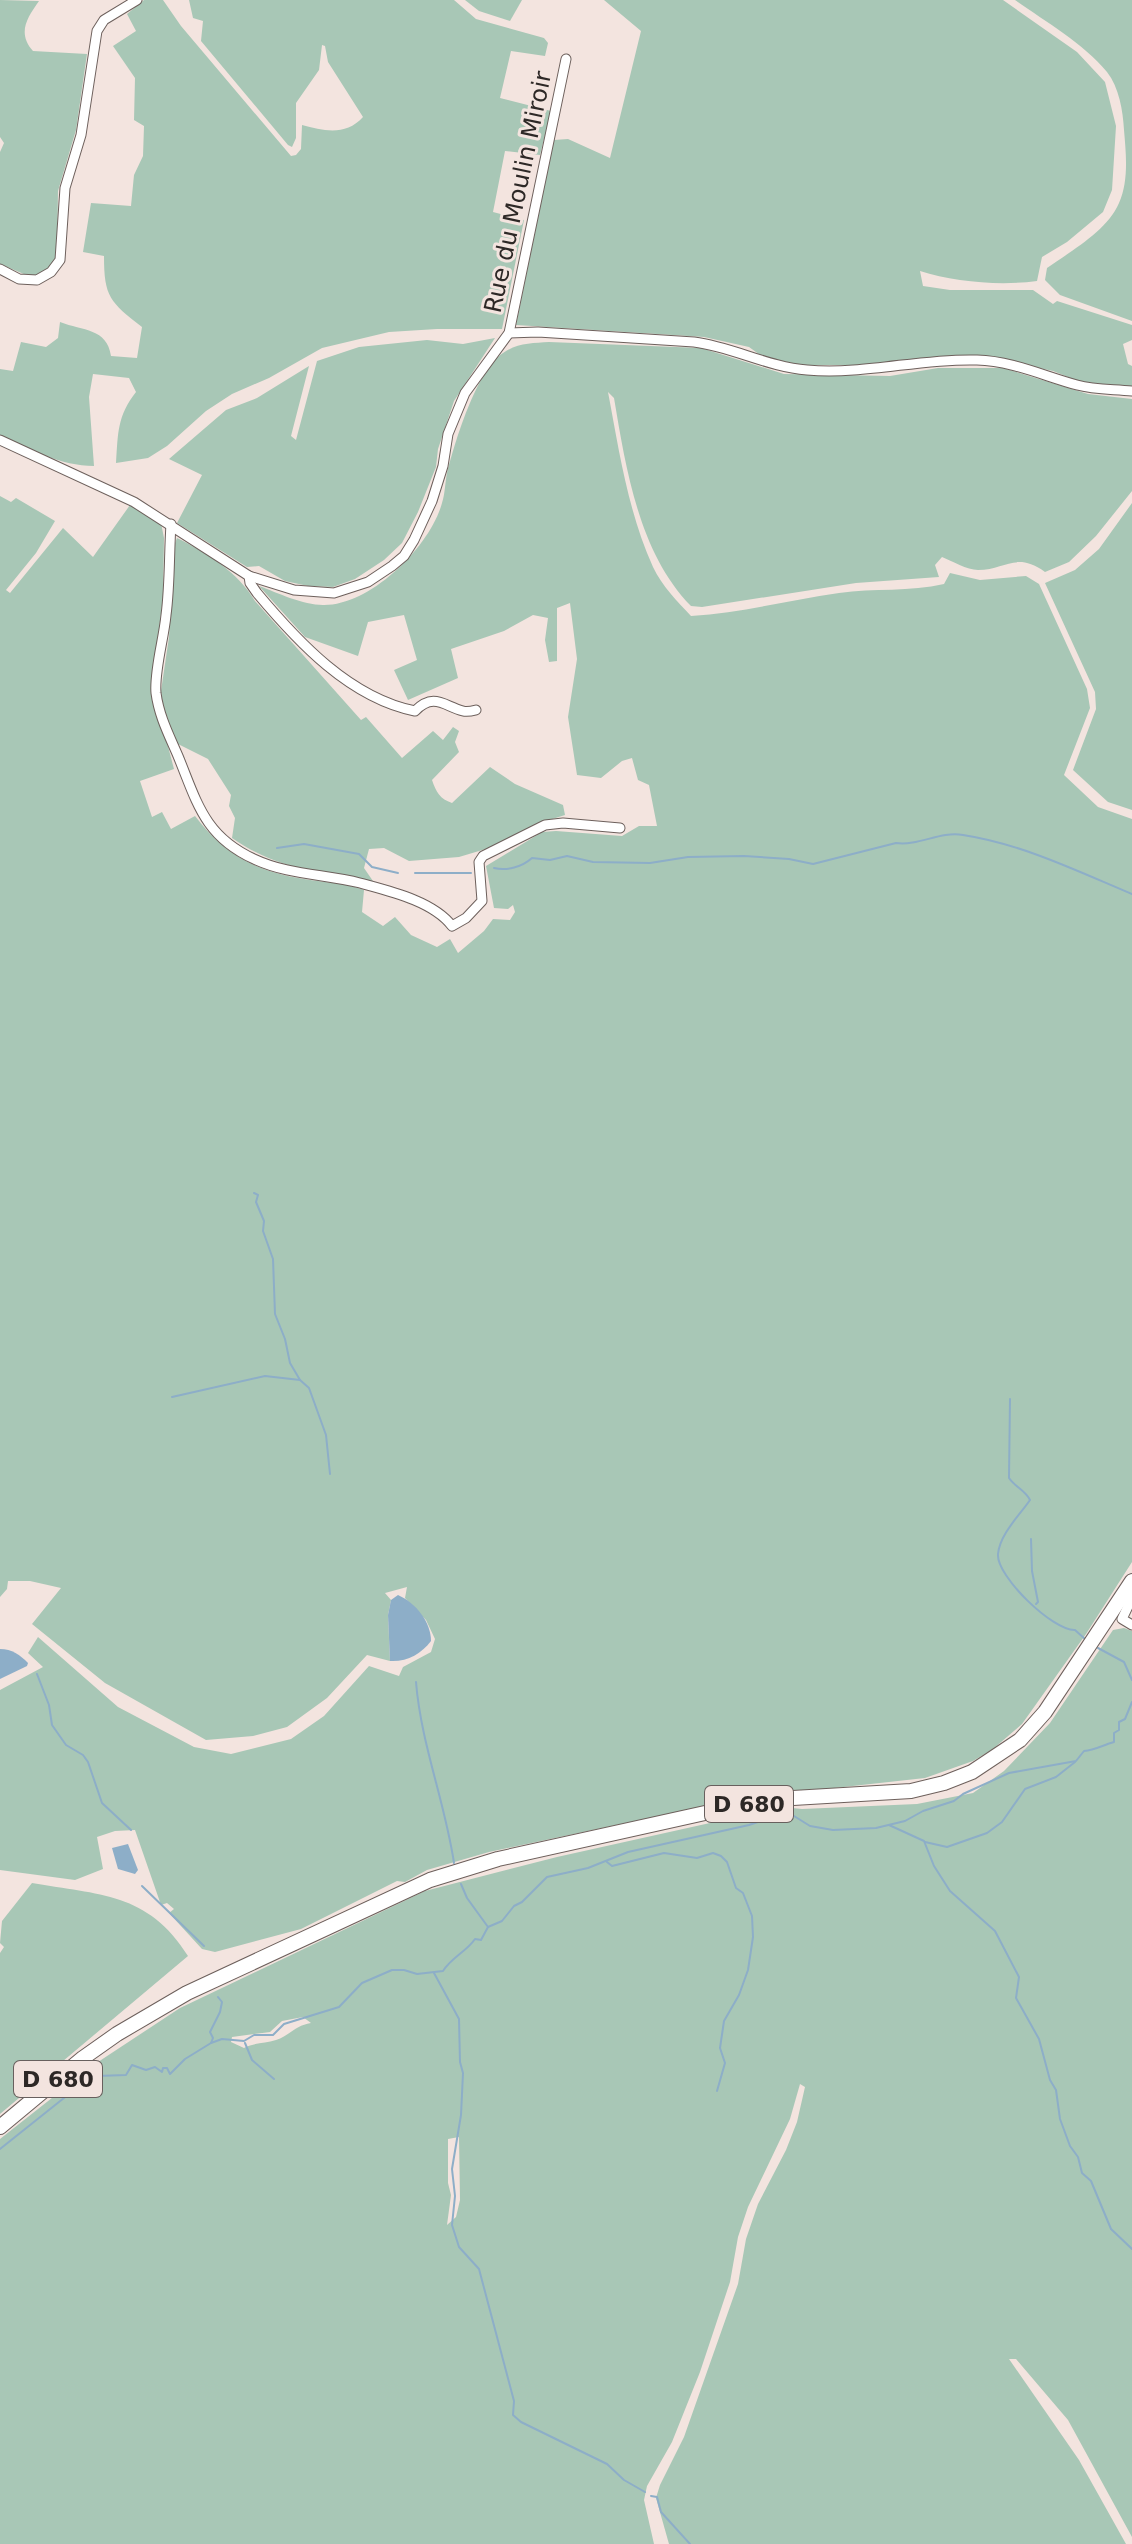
<svg xmlns="http://www.w3.org/2000/svg" width="1132" height="2544" font-family="'DejaVu Sans',sans-serif">
<style>
.green{fill:#a8c7b6;fill-rule:evenodd}
.water{fill:#8daec8}
.lines{fill:none;stroke-linecap:round;stroke-linejoin:round}
.stream{stroke:#8daec8;stroke-width:2}
.street-casing{stroke:#6d605c;stroke-width:11}
.primary-casing{stroke:#6d605c;stroke-width:16}
.street{stroke:#fff;stroke-width:9}
.primary{stroke:#fff;stroke-width:14}
.labels{text-anchor:middle;dominant-baseline:central;stroke-width:6;stroke-linejoin:round;paint-order:stroke}
.shield{fill:#f3e4df;stroke:#68605e;stroke-width:2}
.shield-label{font-size:22px;font-weight:bold;fill:#2d2826}
.street-label{font-size:24px;fill:#2d2826;stroke:#f3e4df}
</style>
<rect width="100%" height="100%" fill="#f3e4df"/>
<g class="green">
<path d="M0,0L39,1C27,18 17,33 33,51L87,54L76,130L58,191L57,258L47,271L31,277L0,264V152L4,143L0,137Z"/>
<path d="M144,0H163L181,26L291,156L296,155L301,149L302,125C324,131 346,136 363,117L328,62L325,46L322,45L319,70L296,103V138L292,147L288,145L201,41L203,21L193,18L189,0H454L476,19L544,38L548,43L545,56L511,51L500,98L551,111L540,155L505,151L493,212L524,220L502,329H437L389,332L322,348L269,378L232,394L206,411L167,446L148,458L116,463C118,434 117,416 136,392L129,378L93,374L89,397L94,466C61,466 30,449 0,436V369L13,371L21,342L46,347L58,338L60,322C83,331 107,328 111,356L137,358L142,327C110,302 104,297 104,256L83,252L91,203L131,206L134,175L143,156L144,126L134,120L135,78L113,46L136,31L127,14Z"/>
<polygon points="465,0 522,0 510,21 479,11"/>
<path d="M604,0H1003L1077,52L1105,82L1116,126L1112,190L1103,212L1067,242L1042,257L1037,281C1000,286 954,282 920,271L923,286L950,290H1033L1053,304L1057,301L1132,325V340L1123,344L1128,364L1132,366V388L1078,381L1053,371L988,357L886,365H802L763,357L749,347L704,337L516,325L554,140L568,139L610,158L641,31Z"/>
<path d="M1015,0H1132V321L1060,295L1045,280L1047,268C1071,251 1107,231 1119,203C1129,181 1126,153 1124,130C1123,111 1119,87 1107,72C1082,42 1046,22 1015,0Z"/>
<polygon points="495,338 454,401 438,449 436,467 418,512 402,543 384,560 355,579 333,587 308,586 285,581 259,566 247,567 177,523 202,475 169,459 226,410 257,398 309,366 291,436 296,440 317,361 359,347 427,340 463,344"/>
<path d="M549,342L701,348L784,374L890,376L938,368H1003L1088,394L1132,399V491L1096,536L1069,562L1045,572C1016,551 1005,570 978,570C967,570 952,561 942,557L935,565L939,577L856,583L702,607L691,606C639,553 626,469 614,398L608,392C619,450 628,512 653,567C662,586 677,601 691,616C742,613 789,600 839,593C874,588 910,592 944,584L950,573L980,580L1026,576L1039,584L1087,689L1090,708L1064,775L1098,807L1132,819V1562L1086,1634L1022,1724L993,1749L973,1761L925,1778L743,1798L489,1852L427,1870L405,1882L397,1881L301,1929L215,1952L202,1949L169,1913L174,1909L167,1903L161,1905L135,1830L115,1831L97,1837L103,1869L75,1880L0,1870V1690L43,1667L28,1653L38,1637L118,1707L194,1747L231,1754L291,1739L324,1716L369,1666L399,1676L403,1667L431,1652L435,1639L426,1620L405,1598L407,1587L385,1593L391,1600L388,1615L390,1661L367,1655L327,1698L287,1727L253,1736L206,1740L105,1683L32,1624L61,1588L30,1581H8L7,1589L0,1597V496L11,502L16,498L55,521L36,553L6,590L10,593L63,528L93,557L130,505L161,523L164,538L163,597L152,686L174,769L140,781L152,817L162,812L171,829L195,816C225,855 255,871 304,879C325,883 344,882 364,890L362,912L383,926L395,917L411,935L437,947L450,939L458,953L484,931L493,919L510,920L515,912L513,905L508,909L494,908L486,866L542,832L556,831L622,836L639,826H657L649,785L638,780L632,758L622,761L601,778L577,775L568,717L577,659L570,603L557,608V661L549,662L545,640L548,618L533,615L504,631L451,649L458,678L408,700L394,670L417,660L404,615L368,622L358,656L305,637L259,586C278,593 303,605 323,605C370,606 430,547 442,503C445,494 445,483 447,473C455,442 476,371 503,353C517,343 533,343 549,342Z"/>
<polygon points="1132,503 1132,810 1108,802 1073,770 1096,709 1095,692 1045,583 1075,570 1099,549"/>
<path d="M177,538C207,553 238,572 255,601L361,720L366,717L402,758L433,731L443,740L453,727L459,731L455,742L459,752L432,780C436,792 440,799 452,803L490,767L515,784L563,805L565,815L543,822L499,845L459,857L409,861L384,848L369,849L364,868L375,884C322,872 278,870 232,838L235,818L229,806L231,795L208,759L176,743L166,723L161,691L169,637L174,546Z"/>
<path d="M1124,1628L1132,1631V2537L1068,2420L1016,2359H1009L1079,2460L1126,2544H669L656,2498L660,2485L684,2437L738,2284L746,2239L758,2204L786,2150L797,2122L805,2087L800,2084L790,2119L748,2207L738,2237L730,2282L700,2372L672,2442L647,2486L644,2500L654,2544H0V2139L95,2064L180,2008L425,1891L557,1857L782,1807L802,1809L917,1804L973,1793L1004,1771L1050,1723L1113,1630ZM303,2017L311,2023C296,2025 289,2036 276,2040C265,2044 255,2042 244,2048L231,2042L232,2037L270,2032L282,2021ZM459,2137L460,2200L456,2217L447,2225L451,2195L448,2183V2139Z"/>
<path d="M32,1883C99,1895 148,1892 188,1956L0,2114V1953L4,1947L0,1943L2,1921Z"/>
</g>
<g class="water">
<path d="M398,1595C416,1603 431,1622 431,1641C421,1654 407,1662 390,1661L388,1615L391,1600Z"/>
<path d="M0,1649C12,1649 20,1655 28,1663L27,1666L0,1679Z"/>
<polygon points="128,1844 138,1870 135,1874 118,1869 112,1848"/>
</g>
<g class="lines">
<g class="stream">
<polyline points="277,848 304,844 359,854 372,867 398,873"/>
<path d="M494,868C507,871 522,867 532,858L550,860L567,856L593,862L650,863L688,857L744,856L789,859L813,864L896,843C919,846 940,831 963,835C1022,844 1077,871 1132,894"/>
<polyline points="415,873 471,873"/>
<polyline points="254,1193 258,1195 256,1202 264,1221 263,1231 273,1259 275,1314 285,1339 290,1363 300,1380"/>
<polyline points="172,1397 265,1376 300,1380 309,1388 326,1435 330,1474"/>
<path d="M1010,1399L1009,1478C1015,1487 1025,1490 1030,1500C1019,1516 1000,1534 998,1554C996,1576 1053,1631 1075,1630L1085,1639"/>
<polyline points="1031,1539 1032,1571 1038,1602 1036,1604"/>
<polyline points="1098,1648 1124,1662 1132,1680"/>
<polyline points="37,1674 49,1705 52,1725 66,1745 83,1755 88,1762 102,1803 131,1830"/>
<path d="M416,1682C421,1744 445,1802 454,1863"/>
<polyline points="889,1825 924,1841 934,1866 950,1891 995,1931 1019,1977 1016,1998 1039,2039 1050,2080 1056,2090 1060,2119 1070,2146 1078,2157 1082,2173 1091,2181 1111,2229 1132,2249"/>
<polyline points="925,1842 947,1847 987,1833 1002,1822 1025,1789 1056,1777 1075,1762"/>
<polyline points="607,1862 612,1866 664,1853 697,1858 713,1853 721,1856 727,1862 736,1888 743,1893 752,1916 753,1937 748,1970 739,1995 724,2021 720,2048 725,2063 717,2091"/>
<polyline points="461,1884 467,1898 488,1927"/>
<polyline points="142,1886 204,1946"/>
<polyline points="434,1973 459,2019 460,2062 463,2073 461,2115 452,2169 455,2196 452,2225 459,2247 479,2269 514,2401 513,2415 521,2422 607,2464 624,2480 645,2492"/>
<polyline points="211,2043 213,2038 210,2032 220,2012 222,2002 218,1997"/>
<polyline points="245,2043 252,2060 274,2079"/>
<path d="M0,2149L79,2086L97,2076L126,2075L132,2065L146,2070L155,2067L162,2072L163,2068H167L170,2074L185,2059L211,2043L222,2039L244,2041L254,2035H273L284,2024L339,2007L362,1983L392,1970H404L417,1974L443,1971C452,1957 466,1952 475,1939L481,1940L488,1927L502,1921L514,1906L522,1902L547,1877L588,1868L628,1852L749,1825L782,1814L794,1816L810,1826L833,1830L876,1828L905,1821L923,1811L954,1801L963,1794L1009,1773L1076,1761L1084,1751C1095,1750 1103,1745 1114,1742V1733L1119,1730V1722L1125,1719L1132,1702"/>
<polyline points="651,2496 657,2497 661,2512 690,2544"/>
</g>
<g class="street-casing">
<g id="street">
<polyline points="0,269 19,279 37,280 51,272 60,260 65,188 81,135 97,31 104,20 137,0"/>
<path d="M509,333L538,332L694,342C733,347 768,367 807,370C865,375 921,358 977,360C1012,361 1044,376 1077,385C1095,390 1114,389 1132,391"/>
<polyline points="0,440 134,502 249,576 294,590 334,593 368,582 392,566 404,556 414,540 432,501 443,466 448,434 465,393 509,333 566,59"/>
<path d="M171,524C169,554 170,585 166,615C164,638 154,671 156,693C159,716 169,735 178,756C197,802 204,836 254,859C288,875 324,874 360,883C389,891 433,901 452,926L466,918L482,901L479,862L483,856L545,825L563,823L620,828"/>
<path d="M249,576L250,583L257,593C298,642 350,698 415,711C434,692 444,706 463,711C467,712 472,711 476,710"/>
<polyline points="1132,1598 1122,1619 1132,1625"/>
</g>
</g>
<g class="primary-casing">
<polyline id="primary" points="0,2127 83,2058 117,2034 187,1993 430,1880 498,1859 723,1809 793,1798 911,1791 944,1783 972,1772 1020,1740 1045,1712 1132,1581"/>
</g>
<use href="#street" class="street"/>
<use href="#primary" class="primary"/>
</g>
<g class="labels">
<g class="shield">
<rect x="705" y="1786" width="88" height="36" rx="6"/>
<rect x="14" y="2061" width="88" height="36" rx="6"/>
</g>
<g class="shield-label">
<text x="749" y="1804">D 680</text>
<text x="58" y="2079">D 680</text>
</g>
<g class="street-label">
<text transform="translate(518 192) rotate(-78)">Rue du Moulin Miroir</text>
</g>
</g>
</svg>
